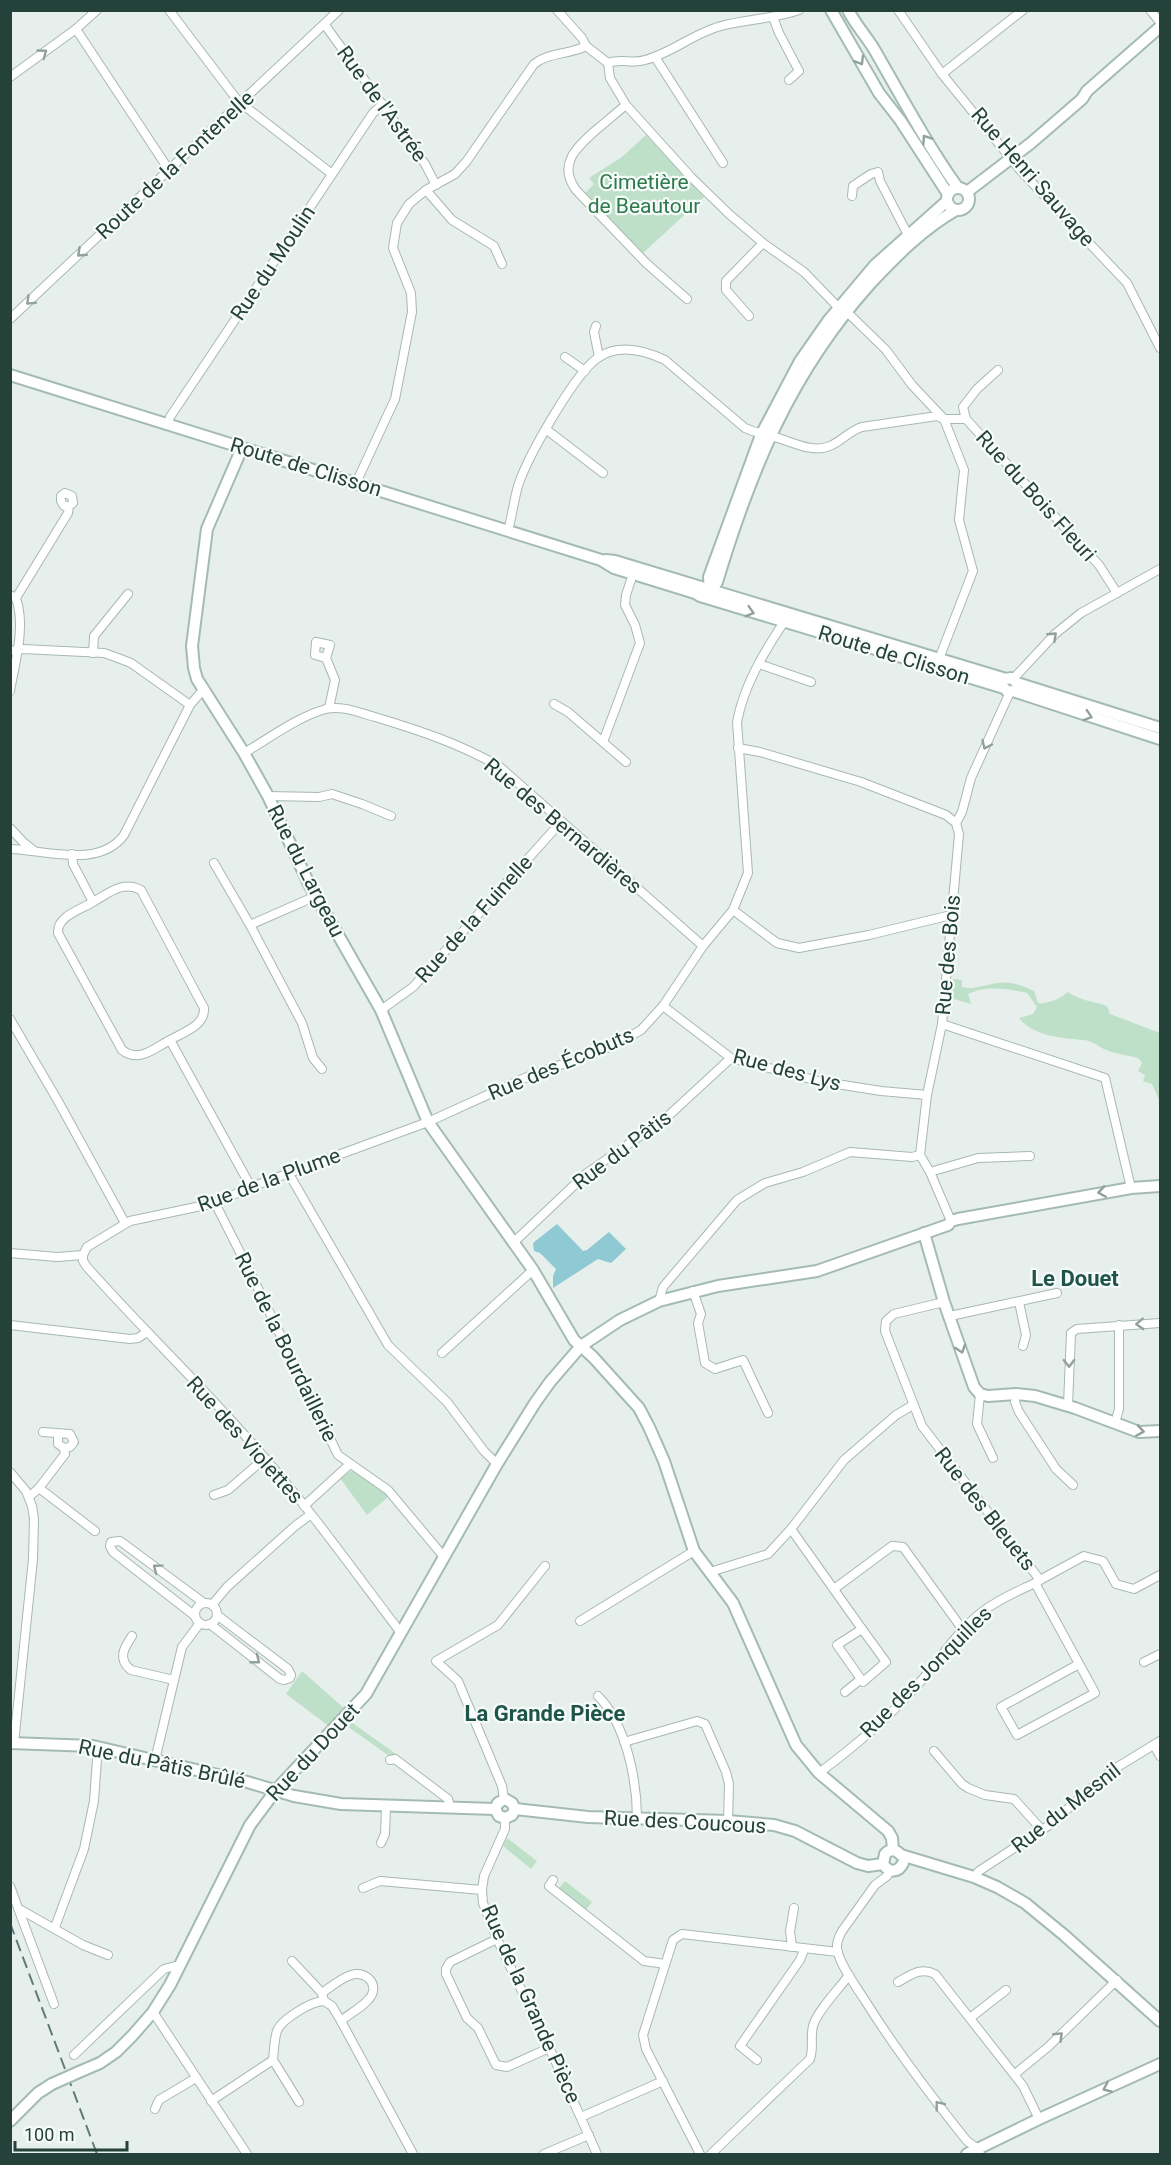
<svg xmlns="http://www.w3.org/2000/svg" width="1171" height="2165" font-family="Roboto,sans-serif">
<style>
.green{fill:#bfe0c8}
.water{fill:#8ec9d4}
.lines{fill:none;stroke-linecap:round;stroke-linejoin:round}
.street-casing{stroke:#a8b8b2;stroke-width:10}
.secondary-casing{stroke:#a4bbb3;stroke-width:14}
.street{stroke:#fff;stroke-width:8}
.secondary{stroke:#fff;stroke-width:10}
.rail{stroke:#5f7d75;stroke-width:2;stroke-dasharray:12 6;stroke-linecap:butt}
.secondary-bridge-casing{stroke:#a4bbb3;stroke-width:14;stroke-linecap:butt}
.secondary-bridge{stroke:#fff;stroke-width:10}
.oneway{stroke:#92a09c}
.labels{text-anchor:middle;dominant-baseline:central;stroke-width:4.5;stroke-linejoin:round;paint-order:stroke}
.street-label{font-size:21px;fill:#24423a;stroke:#f7fbf9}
.park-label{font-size:21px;fill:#2d7a4b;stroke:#f7fbf9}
.neighbourhood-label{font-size:22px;font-weight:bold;fill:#1f5548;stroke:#f7fbf9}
</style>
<rect width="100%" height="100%" fill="#e6efeb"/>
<g class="green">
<polygon points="646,135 704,197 642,254 585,193 594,184 589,178 622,157"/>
<path d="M954,979L962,980V987C977,991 994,980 1011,983C1018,984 1027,988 1034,991L1038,1003C1048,1004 1060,999 1068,992C1080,1001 1093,1001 1107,1006L1110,1014L1160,1033V1102L1152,1084L1143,1081L1145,1075L1138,1071L1142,1063L1138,1058C1127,1055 1116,1054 1106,1050C1099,1047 1092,1041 1084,1040C1063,1038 1034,1037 1019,1018L1033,1014L1037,1007L1027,993C1009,989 986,985 968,994L971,1004L951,998L947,991L949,982Z"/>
<polygon points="353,1470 371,1481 389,1496 367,1515 340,1478"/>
<polygon points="302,1671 346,1710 330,1727 286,1694"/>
<polygon points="351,1722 396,1754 392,1758 347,1726"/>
<polygon points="507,1838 537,1861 531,1869 503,1846"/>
<polygon points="565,1881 592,1902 585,1911 558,1889"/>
</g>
<polygon class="water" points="557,1224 583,1251 587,1250 609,1232 626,1249 611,1263 598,1259 553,1288 553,1276 556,1269 540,1253 534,1251 533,1243"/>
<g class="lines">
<g class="street-casing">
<g id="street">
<polyline points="169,10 238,101 332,174"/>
<polyline points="557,10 582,38 586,46"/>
<polyline points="898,10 942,74 1021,171 1127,283 1160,348"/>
<polyline points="1150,10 1160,22"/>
<polyline points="773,17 779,33 799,71 789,80"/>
<polyline points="325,25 425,164 436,185"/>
<polyline points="76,29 169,170"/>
<polyline points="655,57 723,163"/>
<polyline points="608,63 610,78 626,105 691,177 729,214 763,243 804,272 837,306 848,313 886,350 912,385 944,419 964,470 959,520 973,571 939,659"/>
<polyline points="942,74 1023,10"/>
<polyline points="10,77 76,29 97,10"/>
<path d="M626,105C616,113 606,122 596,130C577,147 557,164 576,190L646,263L687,299"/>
<polyline points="426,190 452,220 494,246 502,264"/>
<polyline points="852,196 853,186 871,174 878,172 880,181 908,235"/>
<polyline points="749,316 726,290 726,281 763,243"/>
<polyline points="10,319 339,10"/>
<polyline points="596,326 594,332 599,357"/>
<polyline points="565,357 585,371"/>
<polyline points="966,419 963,407 977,389 998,370"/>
<polyline points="168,424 170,417 373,113 383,104"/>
<polyline points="547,430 603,473"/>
<path d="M356,483L395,399L412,312L411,293L393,248L397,223L409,204L426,190L455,174L466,162L534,64C549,52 569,55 586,46L608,63C621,58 632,64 645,60C672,53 694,33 721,26C747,19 774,19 799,10"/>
<path d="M508,531C512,516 514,500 518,486C527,458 575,372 599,357C619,344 644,350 665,360L745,428C756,433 760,433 771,436C789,440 811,454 830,446C842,441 849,431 862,427L937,416L944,419H966L1099,565L1117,593"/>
<path d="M10,595L16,598C26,627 15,662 10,691"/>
<polyline points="16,598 68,513 69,506 73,503 72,496 65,493 61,496 61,501 64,506 69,506"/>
<polyline points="10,651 23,649 104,653 118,658 131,663 190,705"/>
<polyline points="93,653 94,636 128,594"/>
<polyline points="326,658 315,655 316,642 330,645 326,658 335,680 329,708"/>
<polyline points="759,664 811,682"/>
<polyline points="1013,679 1055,634 1081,613 1160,569"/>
<polyline points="554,704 568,712 626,762"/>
<polyline points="603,742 640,643 635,625 625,605 626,595 633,574"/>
<polyline points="738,748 760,752 861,782 946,815 956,823"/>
<path d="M244,753C268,739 299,716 326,709C342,705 360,713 375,717C418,730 461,744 500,767L703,946"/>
<polyline points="268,796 319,797 332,794 362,804 391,816"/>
<polyline points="956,823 962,812 971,778 1010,692"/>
<polyline points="10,828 24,843 33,850"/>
<path d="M10,849C46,850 99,869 124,835L190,705L203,690"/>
<path d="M72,854L73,864L93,902C80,910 57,916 58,933L122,1050C139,1063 153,1049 170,1040"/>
<polyline points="214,863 250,925 316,896"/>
<path d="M93,902C109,893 123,880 141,890L204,1008C205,1026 184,1032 170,1040L251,1187"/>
<polyline points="733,910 777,943 799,948 869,935 951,915"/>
<polyline points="250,925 302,1023 313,1058 322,1069"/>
<polyline points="663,1006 731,1058 818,1081 881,1091 927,1095"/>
<polyline points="381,1010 413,987 561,822"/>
<polyline points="10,1019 58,1101 125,1223"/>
<polyline points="942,1024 1105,1078 1131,1188"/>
<polyline points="930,1172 978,1158 1030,1156"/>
<polyline points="289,1174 388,1345 447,1402 484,1451 497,1464"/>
<polyline points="215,1203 253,1278 338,1455 388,1490 444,1557"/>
<polyline points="951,1221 930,1172 920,1155 927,1095 942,1024 959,834 956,823"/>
<polyline points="514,1242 587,1173 666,1118 731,1058"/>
<polyline points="10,1253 57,1257 83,1255"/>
<path d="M83,1255L87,1247L130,1221L215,1203L251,1187L428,1122L527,1077L615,1045L641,1030L663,1006L703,946L733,910L748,873L737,722C744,685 764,652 784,622"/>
<path d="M83,1255V1261L87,1267C145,1332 208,1392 264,1457C313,1513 356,1574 401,1633"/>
<polyline points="693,1291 701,1314 698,1323 705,1363 715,1369 743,1360 768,1413"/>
<polyline points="659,1301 663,1287 737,1200 765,1183 803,1172 850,1152 912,1157 920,1155"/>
<polyline points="944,1302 894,1314 886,1321 885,1331 922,1426 1040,1580 1084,1556 1103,1561 1116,1584 1134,1589 1160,1575"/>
<polyline points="1019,1302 1026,1335 1023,1346"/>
<polyline points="950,1316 1057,1293"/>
<polyline points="10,1325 130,1339 138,1338 147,1332"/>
<polyline points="442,1353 533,1270"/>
<polyline points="980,1394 977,1424 993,1458"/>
<polyline points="1016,1394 1015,1402 1019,1412 1056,1469 1073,1485"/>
<polyline points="1068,1405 1071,1333 1077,1329 1160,1323"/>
<polyline points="1115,1423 1119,1409 1119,1325"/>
<polyline points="43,1432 70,1434 74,1442 70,1447 64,1448 58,1444 58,1437 60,1434"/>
<polyline points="10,1472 26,1491 32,1506 34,1519 33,1559 14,1743"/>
<polyline points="39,1488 65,1454 64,1448"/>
<polyline points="214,1495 228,1490 265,1458"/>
<polyline points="29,1497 39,1488 95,1531"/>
<polyline points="304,1506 350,1464"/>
<polyline points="791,1529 862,1629"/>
<polyline points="710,1572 768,1554 791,1529 844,1460 896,1415 913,1405"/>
<polyline points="1035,1583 1095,1693 1017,1735 1001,1707 1079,1664"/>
<polyline points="834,1589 892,1546 903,1547 963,1630"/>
<circle cx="206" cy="1614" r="11"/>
<polyline points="212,1605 227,1587 295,1526 310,1515"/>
<polyline points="195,1616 113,1552 110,1546 111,1542 120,1541 204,1603"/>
<polyline points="580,1621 694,1551"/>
<polyline points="210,1624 280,1679 284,1680 290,1678 291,1675 288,1669 217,1615"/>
<polygon points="862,1629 886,1662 863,1682 837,1645"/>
<path d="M132,1636C124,1648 117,1659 131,1670L174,1680"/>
<polyline points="1144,1662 1160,1654"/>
<polyline points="845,1692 861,1679"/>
<path d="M598,1696C626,1724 637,1780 637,1818"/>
<polyline points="624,1742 697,1721 705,1724 726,1772 729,1784 728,1821"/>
<polyline points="1154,1745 1160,1756"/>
<polyline points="934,1751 962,1784 968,1788 985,1795 1014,1799 1042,1830"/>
<polyline points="155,1760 182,1647 200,1623"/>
<polyline points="390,1760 395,1759 448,1799 450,1807"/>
<path d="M819,1773C851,1749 885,1721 912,1691C936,1666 954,1634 982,1612C1000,1598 1019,1591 1039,1581"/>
<polyline points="504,1799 502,1786 458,1681 436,1661 498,1625 545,1566"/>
<polyline points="505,1818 505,1829 484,1876 482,1890 483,1903 497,1939 554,2058 597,2154"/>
<polyline points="381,1843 385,1834 386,1807"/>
<path d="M890,1871L887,1876L875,1885L842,1931C838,1938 835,1945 838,1953C843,1970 856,1986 866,2002C896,2050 931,2096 967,2141L977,2148L980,2154"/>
<polyline points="974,1877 979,1871 1048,1826 1111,1771 1160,1741"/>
<polyline points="553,1880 549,1886 644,1961 665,1964"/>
<polyline points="10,1886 18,1908 21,1910 83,1945 108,1955"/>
<polyline points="363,1888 380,1881 482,1890"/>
<polyline points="18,1908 54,2004"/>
<polyline points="55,1927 84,1849 94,1801 97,1759 101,1748"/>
<polyline points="497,1939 450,1962 446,1969 446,1974 467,2018 478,2028 496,2065 507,2067 549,2048"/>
<polyline points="792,1947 790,1931 794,1908"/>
<polyline points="292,1961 322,1993 324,2001 332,2006 341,2021 413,2154"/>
<path d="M898,1982C911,1975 920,1967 935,1974L1023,2086L1039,2119"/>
<path d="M322,1993C331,1987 341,1978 351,1975C368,1970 381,1987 368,2000C361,2008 349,2014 341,2021"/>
<polyline points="153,2012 247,2154"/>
<polyline points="970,2018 1006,1990"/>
<polyline points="74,2055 164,1969 179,1965"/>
<polyline points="273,2060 299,2102"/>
<polyline points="757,2060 740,2046 800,1960 804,1950"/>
<polyline points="1015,2074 1048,2047 1117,1980"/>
<path d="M211,2101L273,2060C274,2051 274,2040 277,2031C281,2020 311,2001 324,2001"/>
<polyline points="155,2109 159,2100 196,2078"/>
<polyline points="581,2117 663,2081"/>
<polyline points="544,2154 589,2135"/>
<polyline points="700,2154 646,2049 643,2035 673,1940 682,1934 838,1952"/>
<path d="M711,2154L810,2059C814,2048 810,2038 813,2026C817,2011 839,1989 849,1975"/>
</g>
</g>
<g class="secondary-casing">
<g id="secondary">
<polyline points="831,10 879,93 900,120 948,194"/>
<path d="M848,10C855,24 866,36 874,49C901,96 926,143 958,188"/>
<circle cx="958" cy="199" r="11"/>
<polyline points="967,192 1031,143 1082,99 1087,91 1160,27"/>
<polyline points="10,375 601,560 614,568 695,593 700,596 1004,688 1008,692 1013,691 1160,739"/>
<polyline points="242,448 207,529 192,646 194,668 197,679 244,753 268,796 309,884 381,1010 428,1122 533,1270 574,1340 593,1357 639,1408 649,1427 664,1461 694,1551 733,1603 796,1745 819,1773 888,1831 892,1838 893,1850"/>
<polyline points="606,560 615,561 1006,679 1011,678 1017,683 1160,728"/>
<path d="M712,589L717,582C751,469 791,372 870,284C896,256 923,229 956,210"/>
<polyline points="710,593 709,577 761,435 800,361 828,321 875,265 947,201"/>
<polyline points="924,1233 944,1302 974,1387 980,1394 988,1396 1016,1394 1035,1396 1075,1408 1139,1432 1160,1431"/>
<polyline points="10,1743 93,1746 244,1781 294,1796 341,1804 495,1809"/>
<polyline points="495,1809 499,1816 505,1818 512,1815 515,1809"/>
<polyline points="495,1809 498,1803 505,1799 512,1803 515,1809"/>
<polyline points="515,1809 588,1817 728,1821 774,1825 795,1831 857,1863 868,1866 883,1864"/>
<path d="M883,1864L885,1854C890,1849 896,1849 901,1855L974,1877L997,1887L1025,1903L1064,1935L1160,2021"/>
<path d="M883,1864C889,1873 898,1873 903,1863"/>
<polyline points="79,2072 100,2063 116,2052 132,2036 153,2012 170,1985 250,1825 276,1790 366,1694 497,1464 535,1403 550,1382 581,1346 620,1320 659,1301 718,1286 817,1271 948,1225 951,1221 958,1219 1131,1188 1160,1186"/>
<polyline points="10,2121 38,2093 52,2084"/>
<polyline points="967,2154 1039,2119 1160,2064"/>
</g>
</g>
<use href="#street" class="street"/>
<use href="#secondary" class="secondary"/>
<polyline class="rail" points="10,1923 97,2154"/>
<g class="secondary-bridge-casing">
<polyline id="secondary-bridge" points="52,2084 79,2072"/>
</g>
<use href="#secondary-bridge" class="secondary-bridge"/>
</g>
<defs><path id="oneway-chevron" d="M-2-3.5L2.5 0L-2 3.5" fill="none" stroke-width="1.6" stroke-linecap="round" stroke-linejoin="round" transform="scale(1.5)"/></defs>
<g class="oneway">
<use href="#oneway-chevron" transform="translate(43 53) rotate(-36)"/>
<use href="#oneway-chevron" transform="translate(860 61) rotate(59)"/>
<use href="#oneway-chevron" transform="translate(926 139) rotate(-124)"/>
<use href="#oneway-chevron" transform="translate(81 253) rotate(137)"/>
<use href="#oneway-chevron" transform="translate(30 301) rotate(136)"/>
<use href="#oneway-chevron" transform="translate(750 612) rotate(17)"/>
<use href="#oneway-chevron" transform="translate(1053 636) rotate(-43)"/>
<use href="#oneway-chevron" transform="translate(1088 716) rotate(18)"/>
<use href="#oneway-chevron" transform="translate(986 745) rotate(115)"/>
<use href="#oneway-chevron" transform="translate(1102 1192) rotate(171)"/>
<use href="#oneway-chevron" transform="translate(1140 1324) rotate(177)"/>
<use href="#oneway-chevron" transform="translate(961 1349) rotate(72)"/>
<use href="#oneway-chevron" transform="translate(1069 1363) rotate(89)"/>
<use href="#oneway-chevron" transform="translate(1140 1431) rotate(9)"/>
<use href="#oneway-chevron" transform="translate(157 1568) rotate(-143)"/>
<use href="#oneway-chevron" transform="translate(256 1660) rotate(38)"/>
<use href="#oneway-chevron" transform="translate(1059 2036) rotate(-44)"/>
<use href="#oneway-chevron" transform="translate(1107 2088) rotate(156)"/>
<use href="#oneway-chevron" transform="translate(939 2105) rotate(-128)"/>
</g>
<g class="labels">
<g class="street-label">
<text transform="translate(382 104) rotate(54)">Rue de l'Astrée</text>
<text transform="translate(175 165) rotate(-43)">Route de la Fontenelle</text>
<text transform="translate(1033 177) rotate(49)">Rue Henri Sauvage</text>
<text transform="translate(273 263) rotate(-56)">Rue du Moulin</text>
<text transform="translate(306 467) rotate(17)">Route de Clisson</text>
<text transform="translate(1036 496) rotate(48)">Rue du Bois Fleuri</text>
<text transform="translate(894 655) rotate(17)">Route de Clisson</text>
<text transform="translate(563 826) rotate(40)">Rue des Bernardières</text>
<text transform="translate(306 871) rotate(63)">Rue du Largeau</text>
<text transform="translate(474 919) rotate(-48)">Rue de la Fuinelle</text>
<text transform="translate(948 955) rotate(-85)">Rue des Bois</text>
<text transform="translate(561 1064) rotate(-23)">Rue des Écobuts</text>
<text transform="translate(787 1070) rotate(15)">Rue des Lys</text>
<text transform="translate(622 1150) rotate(-37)">Rue du Pâtis</text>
<text transform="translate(269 1180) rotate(-20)">Rue de la Plume</text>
<text transform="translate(286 1347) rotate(64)">Rue de la Bourdaillerie</text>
<text transform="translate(245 1440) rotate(48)">Rue des Violettes</text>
<text transform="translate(985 1509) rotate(52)">Rue des Bleuets</text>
<text transform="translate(926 1672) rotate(-45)">Rue des Jonquilles</text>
<text transform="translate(313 1752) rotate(-47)">Rue du Douet</text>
<text transform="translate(162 1764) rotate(12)">Rue du Pâtis Brûlé</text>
<text transform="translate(1066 1808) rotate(-38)">Rue du Mesnil</text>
<text transform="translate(685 1822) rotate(3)">Rue des Coucous</text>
<text transform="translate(531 2004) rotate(66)">Rue de la Grande Pièce</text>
</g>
<g class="park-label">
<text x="644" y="182">Cimetière<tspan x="644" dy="24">de Beautour</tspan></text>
</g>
<g class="neighbourhood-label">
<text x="1075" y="1278">Le Douet</text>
<text x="545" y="1713">La Grande Pièce</text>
</g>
</g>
<rect width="1171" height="2165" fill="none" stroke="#24423a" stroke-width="24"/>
<path d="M15 2141v9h112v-9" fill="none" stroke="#24423a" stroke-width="3"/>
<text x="24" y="2141" font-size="18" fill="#24423a" stroke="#f7fbf9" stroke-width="4.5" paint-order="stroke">100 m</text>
</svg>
